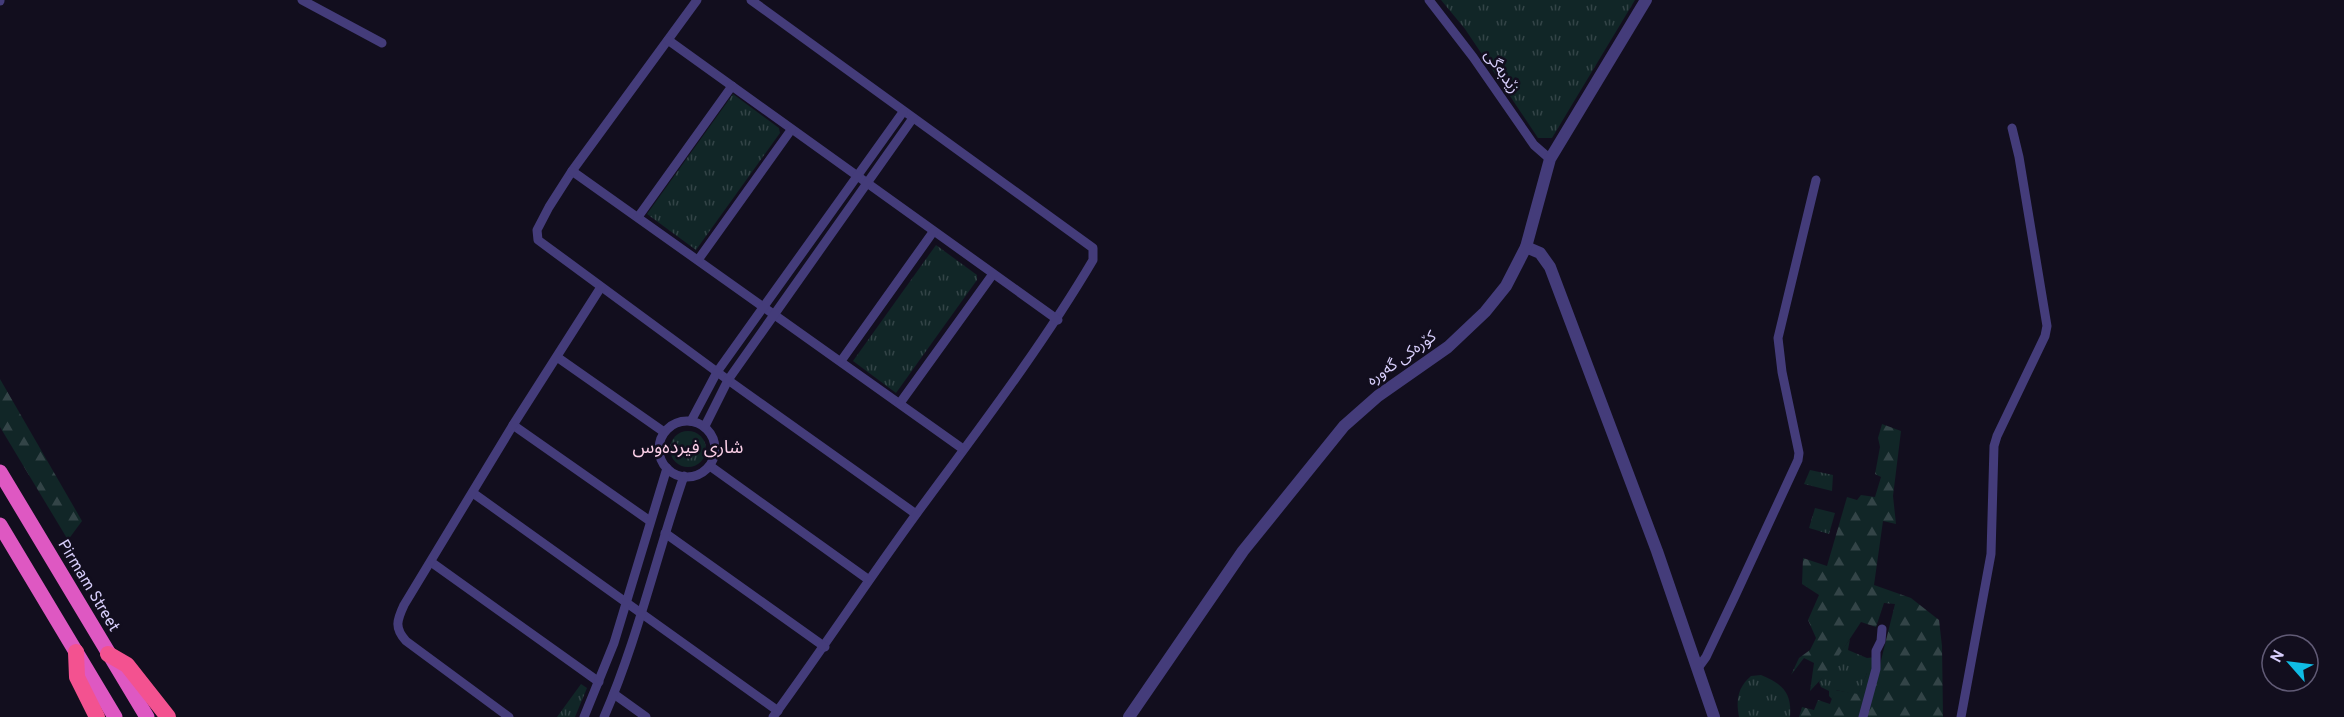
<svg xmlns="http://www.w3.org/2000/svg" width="2344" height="717" font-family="Overpass,'Noto Sans Arabic',sans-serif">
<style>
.grass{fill:url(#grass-tufts)}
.forest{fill:url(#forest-firs)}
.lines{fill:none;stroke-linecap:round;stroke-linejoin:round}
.minor{stroke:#443c7a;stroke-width:9}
.tertiary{stroke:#443c7a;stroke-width:12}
.trunk{stroke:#de58c2;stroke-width:15}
.motorway{stroke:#f35290;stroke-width:16}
.labels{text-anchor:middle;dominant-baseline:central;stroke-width:5;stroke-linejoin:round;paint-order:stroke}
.street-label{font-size:16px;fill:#d7cefb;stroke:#120e1e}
.neighbourhood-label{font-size:18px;fill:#fcd0e8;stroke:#120e1e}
</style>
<defs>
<pattern id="grass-tufts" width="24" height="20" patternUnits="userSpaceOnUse" patternTransform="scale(1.5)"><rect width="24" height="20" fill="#112627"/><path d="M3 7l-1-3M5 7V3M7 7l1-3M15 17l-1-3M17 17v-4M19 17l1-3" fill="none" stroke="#334447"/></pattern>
<pattern id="forest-firs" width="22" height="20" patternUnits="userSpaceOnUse" patternTransform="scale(1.5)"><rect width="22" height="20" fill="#112627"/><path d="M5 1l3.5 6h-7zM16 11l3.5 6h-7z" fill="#334447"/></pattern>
</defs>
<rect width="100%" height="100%" fill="#120e1e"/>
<g class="grass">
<polygon points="1441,0 1635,0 1552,138 1538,138 1465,29"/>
<polygon points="733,94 779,128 780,133 696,250 647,214"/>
<polygon points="936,245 977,275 977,280 896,393 853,361"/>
<circle cx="688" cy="449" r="18"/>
<polygon points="1810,470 1833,475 1832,491 1804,484"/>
<polygon points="1815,508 1835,513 1829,534 1809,528"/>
<polygon points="1850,639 1848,650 1867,658 1867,673 1858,695 1836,690 1832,699 1829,696 1829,691 1821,687 1819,682"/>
<path d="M1761,675C1783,684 1792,693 1790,717H1739C1736,701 1737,688 1751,676Z"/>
<polygon points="581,684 587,688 575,717 557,717"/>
</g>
<g class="forest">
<polygon points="0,379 82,521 68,540 0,427"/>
<polygon points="1882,424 1901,431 1893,496 1896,524 1883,521 1874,585 1911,598 1939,620 1942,646 1943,717 1867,717 1895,604 1884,603 1876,627 1861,622 1828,672 1810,691 1814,663 1804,658 1791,675 1799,658 1810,650 1816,638 1808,620 1819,595 1802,584 1803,558 1827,566 1847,497 1857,500 1861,495 1875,497 1881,477 1875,474 1880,447 1878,438"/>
<polygon points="1875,657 1862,717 1799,717 1802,707 1814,710 1818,700 1830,704 1835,690 1858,694 1867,673 1867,658"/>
</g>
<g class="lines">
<g class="minor">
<polyline points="302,0 382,43"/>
<polyline points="697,0 572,171 549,207 537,230 538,240 728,380 916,514"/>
<path d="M751,0L1093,248V260C1041,348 978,430 917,513C868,580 822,650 773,717"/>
<polyline points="1429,0 1473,57 1534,145 1550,159"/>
<polyline points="0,1 0,0"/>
<polyline points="668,40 1058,320"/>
<polyline points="572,171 963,449"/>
<polyline points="638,217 732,86"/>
<polyline points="698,260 791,130"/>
<polyline points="557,357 664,432"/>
<polyline points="841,361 933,232"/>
<polyline points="900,403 993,274"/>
<circle cx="687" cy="449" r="28"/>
<polyline points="691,421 717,372 903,112"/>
<polyline points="513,425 650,521"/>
<polyline points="705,426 728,380 913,118"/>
<polyline points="710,466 869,580"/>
<polyline points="473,493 778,711"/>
<polyline points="665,533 825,647"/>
<polyline points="431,562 599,682"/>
<polyline points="1698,668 1706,657 1735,596 1798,460 1799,453 1782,372 1778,338 1816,180"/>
<polyline points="614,694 646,717"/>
<path d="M509,717L406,641C394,628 397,620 404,605L513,425L601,287"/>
<polyline points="584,717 614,643 667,468"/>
<path d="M604,717C638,639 656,556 684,476"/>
<polyline points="1863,717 1876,669 1876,651 1881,641 1882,629"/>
<polyline points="1961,717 1991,554 1994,446 1997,436 2045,336 2047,326 2019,157 2012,128"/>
</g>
<g class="tertiary">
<polyline points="1526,247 1540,253 1550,267 1657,551 1714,717"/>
<polyline points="1129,717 1243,551 1344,426 1378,396 1448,347 1485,312 1506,286 1526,247 1550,159 1646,0"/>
</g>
<g class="trunk">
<polyline points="0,472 147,717"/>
<polyline points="0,525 115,717"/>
</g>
<g class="motorway">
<polyline points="76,652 77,677 97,717"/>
<polyline points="108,654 127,665 168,717"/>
</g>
</g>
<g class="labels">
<g class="street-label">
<text transform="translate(1501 72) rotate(55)">زێدبەگی</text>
<text transform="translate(1402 359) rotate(-36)">کۆرەکی گەورە</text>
<text transform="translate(88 586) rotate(59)">Pirmam Street</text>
</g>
<g class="neighbourhood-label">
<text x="688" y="448">شاری فیردەوس</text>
</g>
</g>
<g transform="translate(2290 663) rotate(298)"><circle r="28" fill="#120e1e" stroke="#615b76" stroke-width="1.5"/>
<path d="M0-4.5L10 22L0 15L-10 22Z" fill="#10bce5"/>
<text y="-9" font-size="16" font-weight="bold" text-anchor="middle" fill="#d7cefb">N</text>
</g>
</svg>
